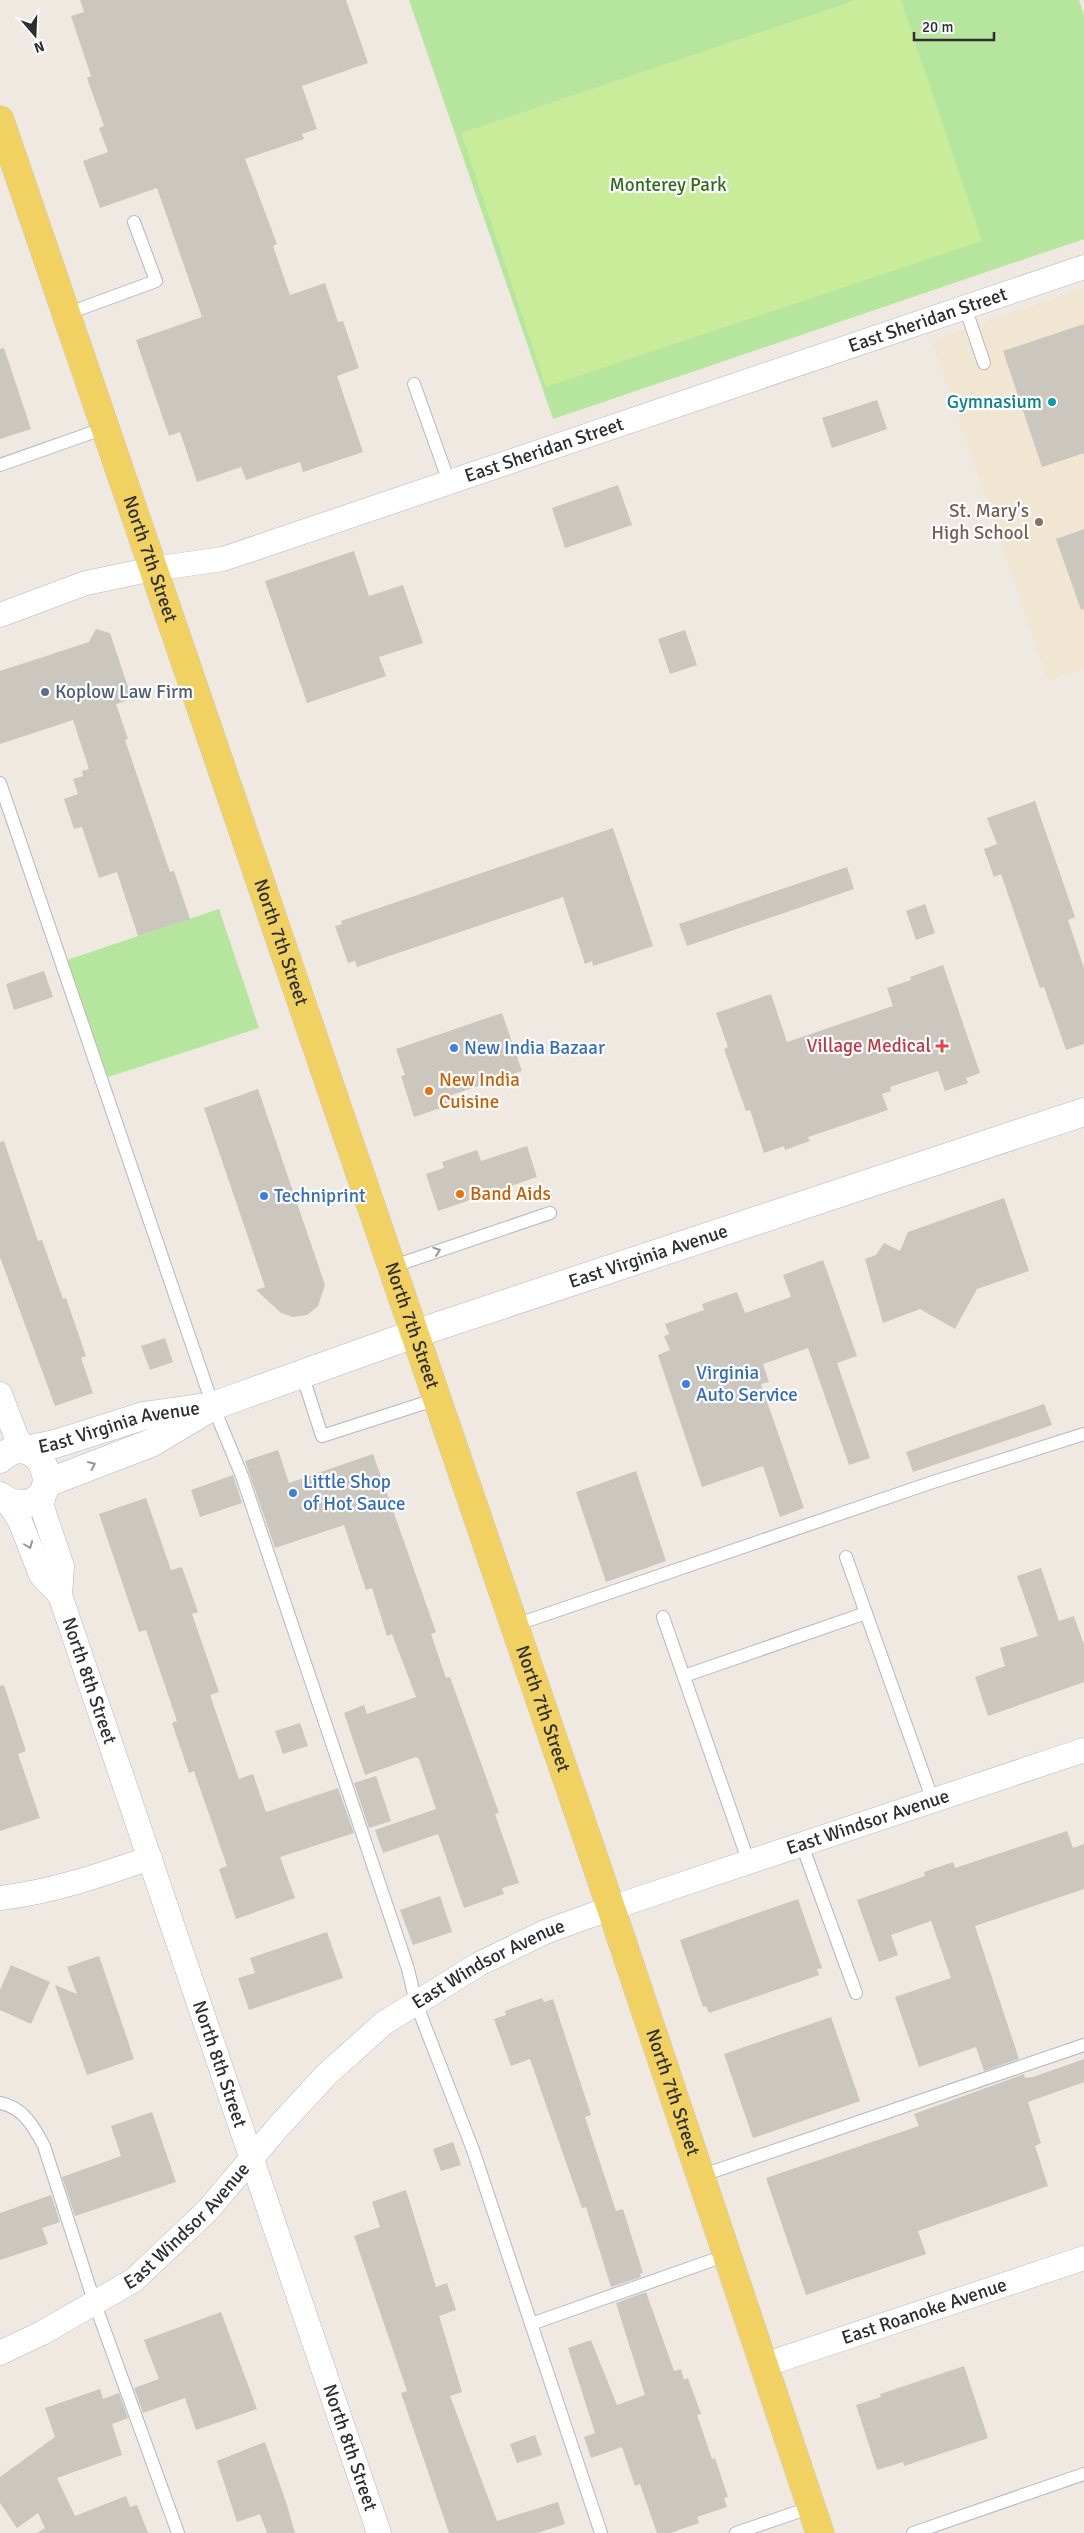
<svg xmlns="http://www.w3.org/2000/svg" width="1084" height="2533" font-family="Signika,sans-serif">
<style>
.education{fill:#f0e6d1}
.green{fill:#b6e59e}
.pitch{fill:#c9ec9a}
.building{fill:#cbc7bf}
.lines{fill:none;stroke-linecap:round;stroke-linejoin:round}
.service-casing{stroke:#b4b7c1;stroke-width:14}
.minor-casing{stroke:#b4b7c1;stroke-width:25}
.tertiary-casing{stroke:#b4b7c1;stroke-width:29}
.primary-casing{stroke:#c9c9c9;stroke-width:29}
.service{stroke:#fff;stroke-width:12}
.minor{stroke:#fff;stroke-width:24}
.tertiary{stroke:#fff;stroke-width:28}
.primary{stroke:#f2d163;stroke-width:28}
.oneway{stroke:#969696}
.culture-dot{fill:#0f9aa8;stroke:#fff;stroke-width:2}
.education-dot{fill:#8d6e63;stroke:#fff;stroke-width:2}
.service-dot{fill:#5c6f8a;stroke:#fff;stroke-width:2}
.health-dot{fill:#e0444e;stroke:#fff;stroke-width:2}
.shop-dot{fill:#3f7fe0;stroke:#fff;stroke-width:2}
.food-dot{fill:#e8710a;stroke:#fff;stroke-width:2}
.labels{text-anchor:middle;dominant-baseline:central;stroke-width:4.5;stroke-linejoin:round;paint-order:stroke}
.park-label{font-size:19px;fill:#2c6e1b;stroke:#fff}
.street-label{font-size:19px;fill:#2e2e2e;stroke:#fff}
.culture-label{font-size:19px;fill:#0d838f;stroke:#fff;text-anchor:end}
.education-label{font-size:19px;fill:#785e54;stroke:#fff;text-anchor:end}
.service-label{font-size:19px;fill:#4e5e75;stroke:#fff;text-anchor:start}
.health-label{font-size:19px;fill:#be3a42;stroke:#fff;text-anchor:end}
.shop-label{font-size:19px;fill:#366cbe;stroke:#fff;text-anchor:start}
.food-label{font-size:19px;fill:#c56008;stroke:#fff;text-anchor:start}
</style>
<rect width="100%" height="100%" fill="#efe9e1"/>
<polygon class="education" points="1084,288 1084,668 1048,681 932,341"/>
<g class="green">
<polygon points="409,0 1079,0 1084,15 1084,239 553,419"/>
<polygon points="219,909 259,1028 108,1077 67,960"/>
</g>
<polygon class="pitch" points="856,0 901,0 982,241 546,387 461,133"/>
<g class="building">
<polygon points="80,0 346,0 368,63 302,86 317,129 302,134 304,139 245,159 277,244 273,246 290,295 325,283 338,322 343,321 359,368 337,376 363,452 303,472 300,462 246,480 241,467 197,482 180,432 169,436 136,340 202,317 157,188 100,208 83,161 108,152 99,128 104,126 87,78 91,76 71,16 84,12"/>
<polygon points="1084,324 1084,453 1042,467 1003,351"/>
<polygon points="4,348 31,429 0,439 0,349"/>
<polygon points="877,400 887,429 832,448 822,418"/>
<polygon points="618,485 632,525 565,548 552,508"/>
<polygon points="1084,529 1084,609 1081,610 1056,539"/>
<polygon points="354,551 369,596 403,585 423,643 379,657 386,676 307,703 265,581"/>
<polygon points="96,629 110,633 132,699 116,704 128,739 125,740 170,872 174,871 190,919 138,936 117,872 99,878 82,827 74,829 64,799 78,794 73,779 83,776 82,771 89,769 73,720 0,744 0,671 89,642"/>
<polygon points="685,630 697,665 670,674 658,639"/>
<polygon points="1035,801 1075,917 1068,920 1084,968 1084,1044 1066,1050 1044,987 1040,988 1001,874 994,877 984,849 997,844 987,818"/>
<polygon points="613,828 653,946 593,966 592,961 585,964 563,897 357,967 355,961 348,963 335,926 342,924 341,921"/>
<polygon points="847,867 854,889 687,946 679,924"/>
<polygon points="925,904 935,933 916,940 906,911"/>
<polygon points="943,965 980,1073 966,1078 968,1083 945,1091 938,1071 890,1087 891,1091 882,1094 888,1110 808,1137 810,1141 785,1150 784,1146 764,1153 750,1110 746,1111 724,1049 728,1047 716,1013 771,994 787,1042 893,1006 887,988 911,980 910,977"/>
<polygon points="44,971 53,997 14,1010 6,984"/>
<polygon points="502,1013 522,1071 452,1095 455,1103 414,1117 401,1076 405,1075 396,1049"/>
<polygon points="258,1089 325,1285 318,1306 307,1315 293,1317 281,1313 256,1290 265,1287 204,1108"/>
<polygon points="4,1141 38,1241 42,1240 63,1299 66,1298 86,1356 81,1358 93,1393 55,1406 0,1257 0,1142"/>
<polygon points="527,1146 537,1177 438,1211 426,1174 444,1168 442,1162 477,1150 481,1161"/>
<polygon points="1004,1198 1029,1271 977,1289 955,1329 920,1309 883,1323 865,1259 876,1255 884,1243 900,1251 908,1232"/>
<polygon points="823,1260 857,1356 837,1363 870,1458 849,1465 808,1348 763,1364 769,1382 761,1384 804,1508 780,1517 763,1466 702,1487 658,1355 670,1350 664,1336 669,1334 665,1324 704,1310 702,1304 737,1292 745,1313 791,1297 783,1275"/>
<polygon points="165,1338 173,1362 150,1370 141,1346"/>
<polygon points="1044,1404 1052,1425 913,1472 906,1452"/>
<polygon points="278,1450 289,1483 373,1454 436,1632 431,1634 446,1678 450,1677 499,1813 495,1814 519,1883 502,1888 504,1894 464,1908 438,1834 383,1853 375,1830 436,1809 419,1759 416,1757 365,1775 344,1713 364,1705 367,1714 416,1697 392,1634 387,1636 372,1588 366,1590 344,1525 275,1548 245,1461"/>
<polygon points="636,1471 666,1561 606,1582 576,1492"/>
<polygon points="233,1475 242,1503 200,1517 191,1490"/>
<polygon points="146,1498 171,1570 182,1567 198,1612 192,1614 219,1692 210,1695 239,1779 253,1774 266,1812 338,1788 354,1833 280,1857 295,1898 236,1919 219,1869 227,1866 194,1771 189,1773 172,1723 177,1721 146,1630 139,1632 99,1514"/>
<polygon points="1041,1568 1059,1621 1074,1616 1084,1645 1084,1682 988,1716 975,1677 1005,1666 1000,1648 1038,1636 1017,1576"/>
<polygon points="4,1685 26,1751 18,1754 40,1818 0,1831 0,1686"/>
<polygon points="300,1723 308,1746 283,1754 275,1731"/>
<polygon points="376,1776 391,1821 369,1828 354,1783"/>
<polygon points="1067,1831 1073,1848 1084,1844 1084,1889 975,1926 1019,2059 984,2071 976,2047 919,2067 895,1997 951,1978 931,1921 891,1935 898,1955 879,1962 857,1900 925,1876 924,1872 953,1862 955,1868"/>
<polygon points="440,1896 452,1932 413,1945 400,1910"/>
<polygon points="798,1899 822,1968 817,1969 819,1975 709,2013 706,2006 703,2007 680,1940"/>
<polygon points="327,1932 343,1978 249,2010 238,1978 255,1973 250,1958"/>
<polygon points="99,1956 134,2059 87,2075 55,1985 77,1994 67,1967"/>
<polygon points="11,1965 50,1982 31,2024 0,2010 0,1990"/>
<polygon points="542,1998 544,2002 553,1999 591,2115 585,2117 616,2211 623,2209 643,2273 640,2274 641,2277 611,2287 586,2207 582,2208 530,2059 511,2066 494,2019 506,2015 505,2011"/>
<polygon points="831,2017 860,2101 753,2138 724,2054"/>
<polygon points="1084,2059 1084,2082 1028,2102 1041,2143 1035,2146 1048,2186 918,2231 926,2254 806,2295 766,2178 919,2126 914,2114 1024,2074 1025,2078 1033,2077"/>
<polygon points="152,2112 176,2182 75,2216 62,2177 121,2156 111,2126"/>
<polygon points="453,2142 461,2165 441,2171 433,2149"/>
<polygon points="406,2190 436,2287 447,2283 456,2310 439,2316 462,2392 450,2396 497,2521 558,2502 565,2524 537,2533 449,2533 401,2393 407,2391 354,2236 380,2227 372,2202"/>
<polygon points="51,2195 60,2222 42,2228 48,2244 0,2260 0,2213"/>
<polygon points="646,2292 674,2371 681,2369 684,2380 688,2378 701,2414 697,2415 712,2459 715,2458 728,2497 724,2498 727,2507 697,2517 699,2523 670,2533 657,2533 640,2484 635,2486 622,2447 591,2458 584,2437 595,2433 568,2348 591,2340 617,2405 645,2395 616,2303"/>
<polygon points="221,2312 257,2409 196,2430 185,2398 143,2413 134,2388 159,2379 144,2340"/>
<polygon points="964,2366 988,2438 904,2466 903,2462 877,2470 856,2405 881,2397 880,2394"/>
<polygon points="100,2389 103,2399 119,2393 128,2418 112,2424 122,2455 57,2478 75,2516 126,2496 130,2507 137,2505 148,2533 37,2533 45,2528 38,2513 17,2528 0,2503 0,2477 55,2437 45,2408"/>
<polygon points="535,2435 542,2455 517,2463 510,2444"/>
<polygon points="265,2442 287,2505 295,2533 267,2533 260,2514 237,2522 217,2461"/>
</g>
<g class="lines">
<g class="service-casing">
<g id="service">
<polyline points="965,307 984,363"/>
<polyline points="66,314 156,281 134,222"/>
<polyline points="414,384 449,482"/>
<polyline points="0,465 105,428"/>
<polyline points="0,783 213,1406 242,1476 408,1969 416,2003 473,2150 601,2533"/>
<polyline points="391,1267 550,1213"/>
<polyline points="302,1374 322,1436 437,1399"/>
<polyline points="846,1557 933,1801"/>
<polyline points="663,1617 749,1863"/>
<polyline points="515,1625 933,1482 1084,1434"/>
<polyline points="684,1676 866,1613"/>
<polyline points="802,1845 856,1993"/>
<path d="M0,2103C23,2107 34,2127 44,2146L95,2304L178,2533"/>
<polyline points="700,2176 1084,2045"/>
<polyline points="531,2324 727,2255"/>
<polyline points="736,2533 812,2507"/>
<polyline points="913,2533 1084,2474"/>
</g>
</g>
<g class="minor-casing">
<g id="minor">
<path id="s1" d="M0,615L86,583L153,569L223,559L1084,267"/>
<polyline points="0,1394 16,1436 25,1450"/>
<path id="s2" d="M44,1490L42,1507L62,1566L60,1595L379,2533"/>
<polyline points="7,1501 20,1521 41,1575 60,1595"/>
<path d="M0,1898C52,1892 101,1875 150,1858"/>
<path id="s3" d="M0,2353L42,2333L134,2280L208,2210L279,2126L327,2074L384,2023L479,1964L545,1932L611,1908L1084,1750"/>
<path id="s4" d="M764,2365L1084,2258"/>
</g>
</g>
<g class="tertiary-casing">
<g id="tertiary">
<path id="s5" d="M26,1450L55,1444L143,1416L200,1408"/>
<path d="M0,1459C36,1424 70,1495 25,1504C16,1505 7,1502 0,1496"/>
<path id="s6" d="M47,1483L151,1443L213,1406L232,1399L414,1334L1084,1112"/>
</g>
</g>
<g class="primary-casing">
<g id="primary">
<path id="s7" d="M0,120L611,1908L820,2533"/>
</g>
</g>
<use href="#service" class="service"/>
<use href="#minor" class="minor"/>
<use href="#tertiary" class="tertiary"/>
<use href="#primary" class="primary"/>
</g>
<defs><path id="oneway-chevron" d="M-2-3.5L2.5 0L-2 3.5" fill="none" stroke-width="1.6" stroke-linecap="round" stroke-linejoin="round" transform="scale(1.25)"/></defs>
<g class="oneway">
<use href="#oneway-chevron" transform="translate(437 1251) rotate(-18)"/>
<use href="#oneway-chevron" transform="translate(92 1465) rotate(-24)"/>
<use href="#oneway-chevron" transform="translate(29 1545) rotate(69)"/>
</g>
<circle class="culture-dot" cx="1052" cy="402" r="5"/>
<circle class="education-dot" cx="1039" cy="522" r="5"/>
<circle class="service-dot" cx="45" cy="692" r="5"/>
<path class="health-dot" d="M939.5 1038.5h5v5h5v5h-5v5h-5v-5h-5v-5h5z"/>
<g class="shop-dot">
<circle cx="454" cy="1048" r="5"/>
<circle cx="264" cy="1196" r="5"/>
<circle cx="686" cy="1384" r="5"/>
<circle cx="293" cy="1493" r="5"/>
</g>
<g class="food-dot">
<circle cx="429" cy="1091" r="5"/>
<circle cx="460" cy="1194" r="5"/>
</g>
<g class="labels">
<g class="park-label">
<text x="668" y="185">Monterey Park</text>
</g>
<g class="street-label">
<text stroke="none"><textPath href="#s1" startOffset="975">East Sheridan Street</textPath></text>
<text stroke="none"><textPath href="#s1" startOffset="570">East Sheridan Street</textPath></text>
<text stroke="none"><textPath href="#s7" startOffset="464">North 7th Street</textPath></text>
<text stroke="none"><textPath href="#s7" startOffset="869">North 7th Street</textPath></text>
<text stroke="none"><textPath href="#s6" startOffset="644">East Virginia Avenue</textPath></text>
<text stroke="none"><textPath href="#s7" startOffset="1274">North 7th Street</textPath></text>
<text stroke="none"><textPath href="#s5" startOffset="96">East Virginia Avenue</textPath></text>
<text stroke="none"><textPath href="#s2" startOffset="199">North 8th Street</textPath></text>
<text stroke="none"><textPath href="#s7" startOffset="1679">North 7th Street</textPath></text>
<text stroke="none"><textPath href="#s3" startOffset="1038">East Windsor Avenue</textPath></text>
<text stroke="none"><textPath href="#s3" startOffset="632">East Windsor Avenue</textPath></text>
<text stroke="none"><textPath href="#s2" startOffset="604">North 8th Street</textPath></text>
<text stroke="none"><textPath href="#s7" startOffset="2084">North 7th Street</textPath></text>
<text stroke="none"><textPath href="#s3" startOffset="228">East Windsor Avenue</textPath></text>
<text stroke="none"><textPath href="#s4" startOffset="169">East Roanoke Avenue</textPath></text>
<text stroke="none"><textPath href="#s2" startOffset="1009">North 8th Street</textPath></text>
</g>
<g class="culture-label">
<text x="1042" y="402">Gymnasium</text>
</g>
<g class="education-label">
<text x="1029" y="511">St. Mary's<tspan x="1029" dy="22">High School</tspan></text>
</g>
<g class="service-label">
<text x="55" y="692">Koplow Law Firm</text>
</g>
<g class="health-label">
<text x="931" y="1046">Village Medical</text>
</g>
<g class="shop-label">
<text x="464" y="1048">New India Bazaar</text>
<text x="274" y="1196">Techniprint</text>
<text x="696" y="1373">Virginia<tspan x="696" dy="22">Auto Service</tspan></text>
<text x="303" y="1482">Little Shop<tspan x="303" dy="22">of Hot Sauce</tspan></text>
</g>
<g class="food-label">
<text x="439" y="1080">New India<tspan x="439" dy="22">Cuisine</tspan></text>
<text x="470" y="1194">Band Aids</text>
</g>
</g>
<g transform="translate(35 35) rotate(161)" stroke="#ffffff" stroke-width="4" paint-order="stroke">
<path d="M0-4L9 19L0 12L-9 19Z" fill="#2e2e2e"/>
<text y="-8" font-size="14" font-weight="bold" text-anchor="middle" fill="#2e2e2e">N</text>
</g>
<path d="M914 32v8h80v-8" fill="none" stroke="#2e2e2e" stroke-width="2.5"/>
<text x="922" y="32" font-size="15" fill="#2e2e2e" stroke="#ffffff" stroke-width="4" paint-order="stroke">20 m</text>
</svg>
